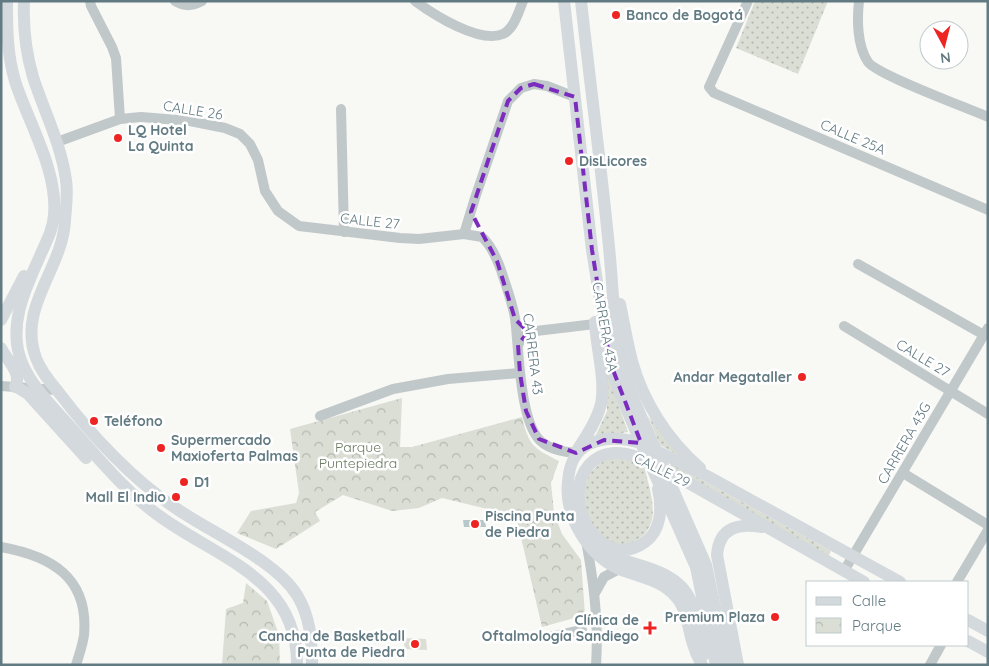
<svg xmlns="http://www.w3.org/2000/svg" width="989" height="666" font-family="Quicksand,sans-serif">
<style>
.grass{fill:url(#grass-dots)}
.park{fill:url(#park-crowns)}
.garden{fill:#daded4}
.water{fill:#b6c8c9}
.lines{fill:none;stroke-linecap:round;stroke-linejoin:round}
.minor{stroke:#c1c8ca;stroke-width:10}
.major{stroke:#d3d9dc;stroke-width:12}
.marked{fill:none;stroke:#7b2cbf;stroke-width:4;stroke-dasharray:10 6;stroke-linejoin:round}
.poi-dot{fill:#ed2421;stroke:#fff;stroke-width:2}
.labels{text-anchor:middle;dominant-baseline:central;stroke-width:5;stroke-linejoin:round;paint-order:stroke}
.poi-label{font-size:14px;font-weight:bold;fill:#627a82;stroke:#fff;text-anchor:start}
.street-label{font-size:14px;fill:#627a82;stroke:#fff}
.park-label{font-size:14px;fill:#6b7a61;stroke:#fff}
</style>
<defs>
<pattern id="grass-dots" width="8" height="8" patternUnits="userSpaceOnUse" patternTransform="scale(1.25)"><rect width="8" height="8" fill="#daded4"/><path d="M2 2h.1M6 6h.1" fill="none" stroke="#b4b9b1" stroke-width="1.8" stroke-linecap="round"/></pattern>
<pattern id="park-crowns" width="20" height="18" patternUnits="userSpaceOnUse" patternTransform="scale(1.25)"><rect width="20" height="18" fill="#daded4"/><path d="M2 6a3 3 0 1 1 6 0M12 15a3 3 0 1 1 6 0" fill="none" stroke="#b4b9b1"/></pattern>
</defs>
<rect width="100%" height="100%" fill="#f8f8f5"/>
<g class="grass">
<polygon points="755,1 828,1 798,74 736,48"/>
<polygon points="606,369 628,432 595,437 607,411"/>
<polygon points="648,416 681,457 660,445"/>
<path d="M617,458L630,460L644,466C653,502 666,534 620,547L598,536L584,511V486L590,473L599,464L607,459Z"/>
<polygon points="671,463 831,551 828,557 670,469"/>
</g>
<g class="park">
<path d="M402,398L400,447H412L522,417C529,446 533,448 559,461L551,483L554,513L562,534L581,560L585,615L542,627L516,516L442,498L419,508L392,511L343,495L315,512L320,521L276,549L237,533L251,511L296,503L299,493L290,429Z"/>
<polygon points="246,583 267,601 279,635 280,665 222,665 226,609 243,603"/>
</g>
<polygon class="garden" points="403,638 426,639 427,650 405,649"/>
<polygon class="water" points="463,520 485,520 486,527 464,527"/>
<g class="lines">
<g class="minor">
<polyline points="90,1 91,6 112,47 116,58 120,119"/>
<path d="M175,1C185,7 192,6 202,1"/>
<path d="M415,1C434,15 480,44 503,34C514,29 519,11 523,1"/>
<polyline points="748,1 709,87 714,93 988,210"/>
<path d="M859,1C857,19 857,46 868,62C877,75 968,108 988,117"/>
<polyline points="341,109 344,232"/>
<path d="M57,142L120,119L141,117L190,121L225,128L240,134L250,144L258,160L265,191L278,211L299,226L400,238L419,239L464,234L482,237C491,245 497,259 501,270C506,286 512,301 515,318C519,346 519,427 543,443C552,450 565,452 576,453"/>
<polyline points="464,234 475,198 508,101 521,88 534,84 547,86 575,97"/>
<polyline points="858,264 984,335"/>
<polyline points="844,326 988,414"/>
<polyline points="518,345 523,336 536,331 595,324"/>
<polyline points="1,386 56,390"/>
<polyline points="320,416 393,389 448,379 520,373"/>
<polyline points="903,473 988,525"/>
<path d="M586,541C594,582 599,622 596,665"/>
<path d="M1,547C51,556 89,577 84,635C83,644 79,655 76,665"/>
<polyline points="844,571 988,328"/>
<polyline points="957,582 988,530"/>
<polyline points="595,593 604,577 619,569"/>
<polyline points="545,638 582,630"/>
<polyline points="930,665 941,645"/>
</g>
<g class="major">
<path d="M7,1C7,28 7,54 15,81C28,122 58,170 54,215C53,230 46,242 40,256C25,289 7,327 22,363C33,389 55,409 73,430C98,458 127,493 158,515C216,558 298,577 297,665"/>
<path d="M24,1C23,26 26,53 33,77C44,111 61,144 66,180C68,193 66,207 65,220C63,269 17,307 36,358C41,372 51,383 60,394C91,435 134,481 177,509C212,533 275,560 297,595C310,616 312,640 312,665"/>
<polyline points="564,1 592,250 610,362 617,386 637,434 696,567 716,665"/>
<path d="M581,1C590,83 601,165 609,247C614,295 613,343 629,389L706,565L727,665"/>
<path d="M620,304C624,323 627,342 632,361C643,402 668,440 700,468"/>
<polyline points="1,320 24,276"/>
<path d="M1,348C6,359 23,374 15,387"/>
<polyline points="17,387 28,394 86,458"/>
<path d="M578,449C587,435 597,420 601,404C606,380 596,347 595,322"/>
<path d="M658,489C662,507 662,530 645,542C600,574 558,500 589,465C607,445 633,454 653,463L864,582"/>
<path d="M604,553C633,567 676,567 691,601C698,618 699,637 705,654"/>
<polyline points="968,620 988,631"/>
<polyline points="968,641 988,652"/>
<path d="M702,665C698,658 695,651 693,644C688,629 687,609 676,597C662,580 639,577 619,569C588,555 564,516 568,482C569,465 574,452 589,444C606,436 624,438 641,443L709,477L900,582"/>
<path d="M738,665L717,555C719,527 739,523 762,527"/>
</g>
</g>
<path class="marked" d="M534,84L575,97L592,250L610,362L641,443L604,440L576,453L539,439L526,411L520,373L518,345L528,332L515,319L497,261L471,212L508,101L521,88Z"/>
<g class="poi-dot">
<circle cx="616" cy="15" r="5"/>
<circle cx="118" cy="138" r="5"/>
<circle cx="569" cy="161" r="5"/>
<circle cx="802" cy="377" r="5"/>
<circle cx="94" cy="421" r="5"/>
<circle cx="161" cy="448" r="5"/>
<circle cx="184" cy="482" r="5"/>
<circle cx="176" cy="497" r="5"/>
<circle cx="475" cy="524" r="5"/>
<circle cx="775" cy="617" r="5"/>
<path d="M647.5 620.5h5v5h5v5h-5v5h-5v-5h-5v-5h5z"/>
<circle cx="415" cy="644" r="5"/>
</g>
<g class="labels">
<g class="poi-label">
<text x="626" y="15">Banco de Bogotá</text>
<text x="128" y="130">LQ Hotel<tspan x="128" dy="16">La Quinta</tspan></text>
<text x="579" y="161">DisLicores</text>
<text x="792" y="377" text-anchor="end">Andar Megataller</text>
<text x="104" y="421">Teléfono</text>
<text x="171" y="440">Supermercado<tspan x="171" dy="16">Maxioferta Palmas</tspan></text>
<text x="194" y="482">D1</text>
<text x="166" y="497" text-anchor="end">Mall El Indio</text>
<text x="485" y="516">Piscina Punta<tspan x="485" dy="16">de Piedra</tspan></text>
<text x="765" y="617" text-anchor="end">Premium Plaza</text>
<text x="639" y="620" text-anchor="end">Clínica de<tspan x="639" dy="16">Oftalmología Sandiego</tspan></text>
<text x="405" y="636" text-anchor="end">Cancha de Basketball<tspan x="405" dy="16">Punta de Piedra</tspan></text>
</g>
<g class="street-label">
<text transform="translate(193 110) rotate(9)">CALLE 26</text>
<text transform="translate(853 137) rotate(23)">CALLE 25A</text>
<text transform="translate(370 221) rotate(6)">CALLE 27</text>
<text transform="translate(605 327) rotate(80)">CARRERA 43A</text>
<text transform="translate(533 354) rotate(83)">CARRERA 43</text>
<text transform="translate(923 358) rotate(31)">CALLE 27</text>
<text transform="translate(904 443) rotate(-60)">CARRERA 43G</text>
<text transform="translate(662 470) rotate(26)">CALLE 29</text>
</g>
<g class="park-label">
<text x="358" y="447">Parque<tspan x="358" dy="16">Puntepiedra</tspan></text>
</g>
</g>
<rect width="989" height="666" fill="none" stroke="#627a82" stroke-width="5"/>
<rect x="806" y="581" width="162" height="65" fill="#ffffff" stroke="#c0cacd"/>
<rect x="816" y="597" width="25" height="8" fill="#d3d9dc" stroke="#c0cacd"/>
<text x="852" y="606" font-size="15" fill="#627a82">Calle</text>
<rect x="816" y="618" width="25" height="15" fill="url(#park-crowns)" stroke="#c0cacd"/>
<text x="852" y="631" font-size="15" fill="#627a82">Parque</text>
<g transform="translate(944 45) rotate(173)"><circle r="24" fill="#ffffff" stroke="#c0cacd"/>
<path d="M0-4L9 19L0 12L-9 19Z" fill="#ed2421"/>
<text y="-8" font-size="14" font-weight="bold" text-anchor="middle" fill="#627a82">N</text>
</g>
</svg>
